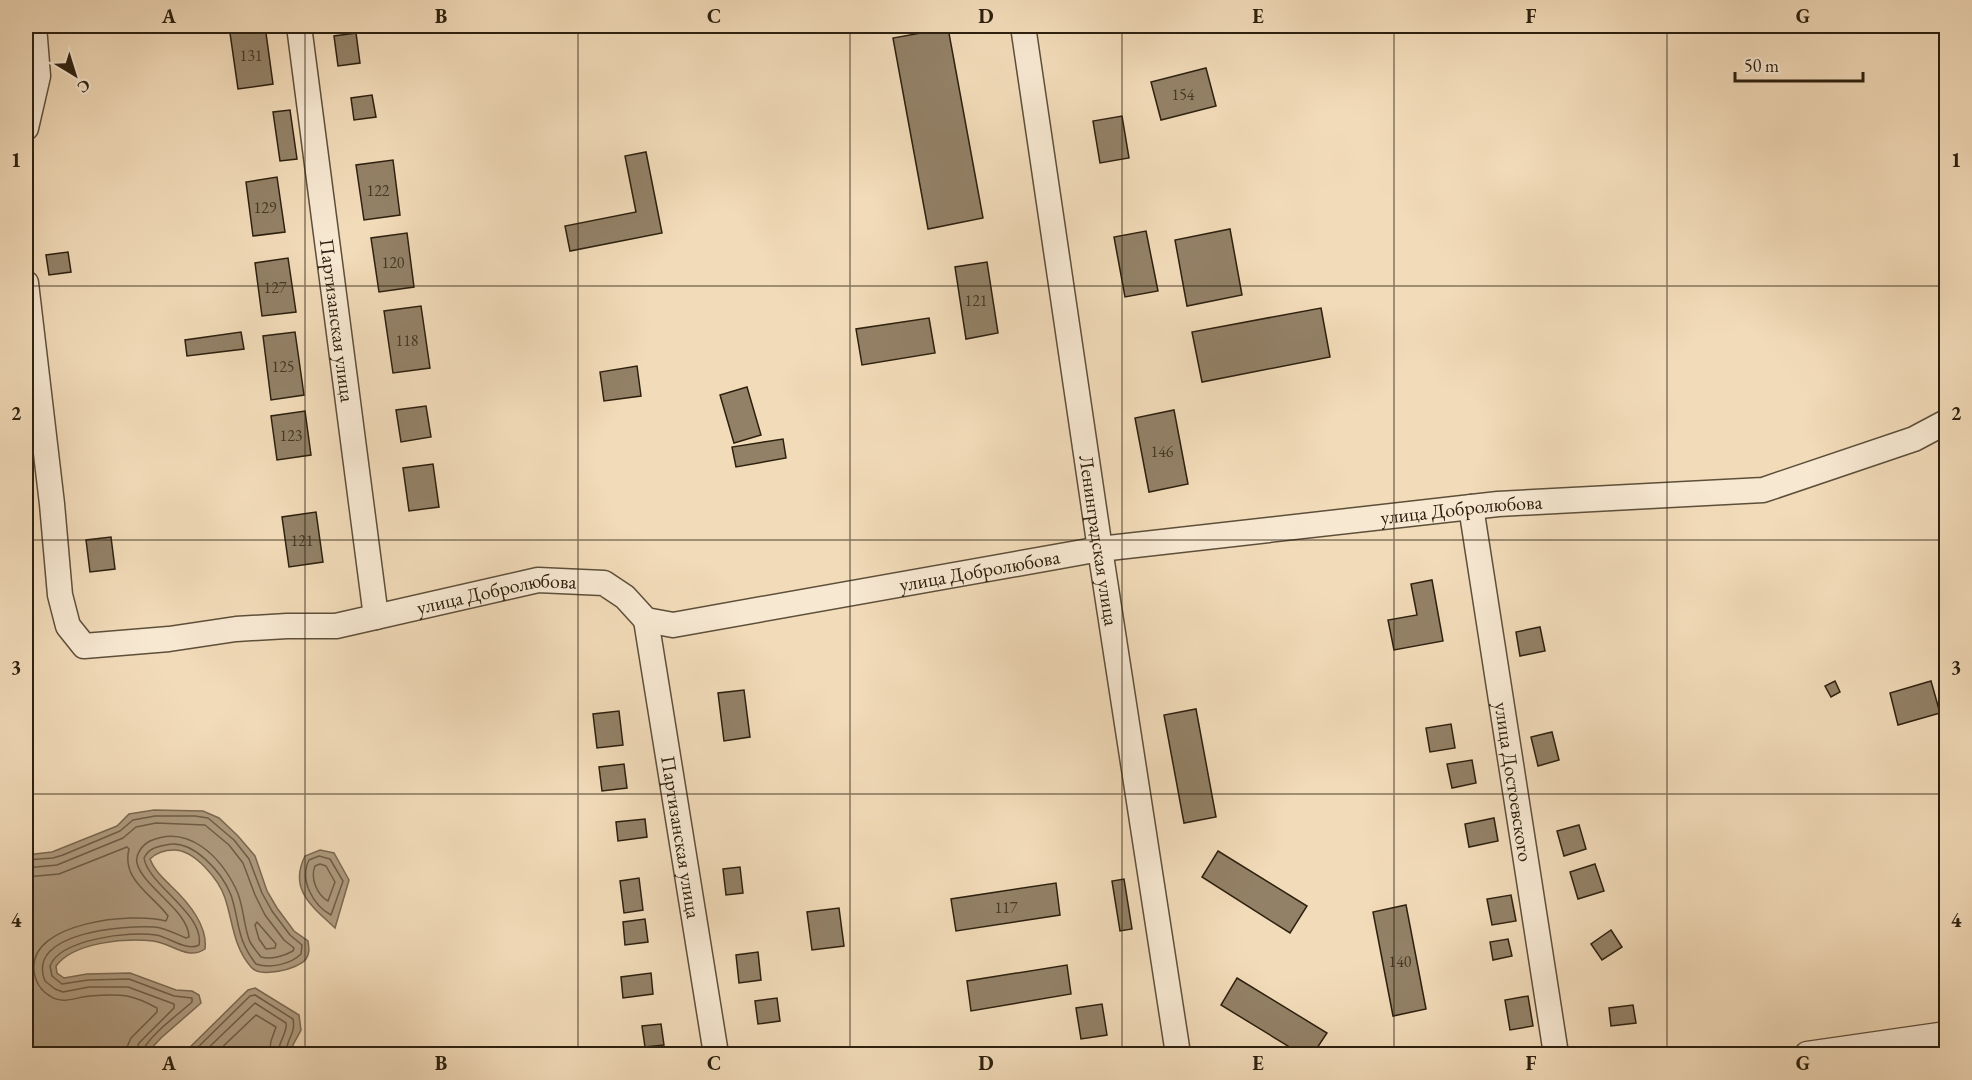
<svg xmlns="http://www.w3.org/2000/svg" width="1972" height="1080" font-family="'EB Garamond',serif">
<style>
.water{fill:#af9b7f;stroke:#7b6a52;stroke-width:1.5}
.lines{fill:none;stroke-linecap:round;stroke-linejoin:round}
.shore{stroke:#6e5e47;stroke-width:1.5}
.building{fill:#938167;stroke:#2d200f;stroke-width:1.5}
.minor-casing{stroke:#5e4f3a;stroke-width:27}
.minor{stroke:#f7e8d2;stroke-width:24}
.grid{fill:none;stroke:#2d200f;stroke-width:1.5;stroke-opacity:0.55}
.labels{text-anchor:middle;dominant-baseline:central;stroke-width:4.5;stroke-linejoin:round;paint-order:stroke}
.number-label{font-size:16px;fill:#463825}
.street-label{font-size:20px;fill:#2d200f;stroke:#f7e8d2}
.neatline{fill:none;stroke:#2d200f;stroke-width:2}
.grid-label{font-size:20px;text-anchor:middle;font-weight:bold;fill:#2d200f}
</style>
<rect width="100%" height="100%" fill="#f2dbb9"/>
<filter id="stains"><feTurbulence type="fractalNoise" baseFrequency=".00333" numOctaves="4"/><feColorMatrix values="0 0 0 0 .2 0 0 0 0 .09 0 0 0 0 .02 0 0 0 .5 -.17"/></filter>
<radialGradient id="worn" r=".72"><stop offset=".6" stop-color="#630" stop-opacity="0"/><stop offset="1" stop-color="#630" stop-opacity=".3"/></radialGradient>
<g class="water">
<path d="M154,810L203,811L219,818L238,836L255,856L267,891L277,908L294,931L308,941C309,948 310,953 306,959C297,970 260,978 251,967C233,946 233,922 225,898C219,880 195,850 174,850C165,850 156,853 150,859C154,870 162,877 170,885C186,900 208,925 205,949C187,961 172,943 153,941C125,938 74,942 56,966L57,973L64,978L87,974L130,973L176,990L192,991L199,995L201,1003L161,1038L146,1054H26V855L52,852L117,826L129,814Z"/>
<path d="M320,850L334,853L349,880L335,928C313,907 288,890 305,856Z"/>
<polygon points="255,988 299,1015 301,1030 293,1045 293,1054 183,1054 248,990"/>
</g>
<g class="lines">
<g class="shore">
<path d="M319,856L330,859L343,881L331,915C313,905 299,880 309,860Z"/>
<path d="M26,860L53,858L63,855L120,831L133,820L155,816H195L208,818L234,840L249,859L262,893L272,911L290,935L302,945L301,954C291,964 270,969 256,964C236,938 240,923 231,895C222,873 193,838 166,845C156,847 149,848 144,858C148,885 205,914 199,945C187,952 169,937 156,935C130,931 60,939 50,966L52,976L62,984L88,980L129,979L174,996L192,998V1002C180,1013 144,1039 142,1054"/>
<path d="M320,864L326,866L335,882L328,901C317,895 310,878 315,866Z"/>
<path d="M26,868L57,865L123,838L136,827L156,823L205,825L229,845L243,863L255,895L265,915L284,940L294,948L293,951C284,956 271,960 261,957C257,952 253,947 250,942C243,925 244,905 236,889C220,856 188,824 150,841C142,845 135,855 137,863C142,886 189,911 189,937L186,938C176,934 165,928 155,927C126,925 25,932 45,981L55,989L63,992L89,987H128L174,1004V1008L139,1043L135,1054"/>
<path d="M26,877L59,874L127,847L129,849C121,880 153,895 168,916L166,921C133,912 29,922 34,970C35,982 40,990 50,996C63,1005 76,997 90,996C101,995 116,994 127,996C137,998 148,1003 157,1008V1012L131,1038L127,1047L126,1054"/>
<polygon points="257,922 276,944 275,948 266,949 259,939 255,925"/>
<path d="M191,1054L250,996L255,995L293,1019C296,1035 286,1038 286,1054"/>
<path d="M202,1054L255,1003L286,1023C288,1032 278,1042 278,1054"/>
<polyline points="215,1054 256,1015 276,1027 271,1041 269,1054"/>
</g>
</g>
<g class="building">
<polygon points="229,26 265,26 273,84 238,89"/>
<polygon points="948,28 983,218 928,229 893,38"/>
<polygon points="356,33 360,63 338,66 334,36"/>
<polygon points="1206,68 1216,106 1161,120 1151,82"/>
<polygon points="372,95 376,117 354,120 351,98"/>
<polygon points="290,110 297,159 280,161 273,112"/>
<polygon points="1122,116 1129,158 1100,163 1093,121"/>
<polygon points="646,152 662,233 570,251 565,226 636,212 625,156"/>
<polygon points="393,160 400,215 364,220 356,165"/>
<polygon points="277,177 285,232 253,236 246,182"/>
<polygon points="1230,229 1242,295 1187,306 1175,240"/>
<polygon points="1146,231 1158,291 1125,297 1114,237"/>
<polygon points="407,233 414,287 379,292 371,238"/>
<polygon points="68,252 71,272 49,275 46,255"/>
<polygon points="288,258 296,312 262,316 255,263"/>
<polygon points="987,262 998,333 966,339 955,267"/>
<polygon points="421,306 430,368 393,373 384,311"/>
<polygon points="1321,308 1330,357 1202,382 1192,332"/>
<polygon points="929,318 935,353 862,365 856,329"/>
<polygon points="241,332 244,349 187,356 185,340"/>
<polygon points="295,332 304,395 271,400 263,336"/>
<polygon points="637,366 641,396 604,401 600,372"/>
<polygon points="747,387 761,435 734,443 720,395"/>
<polygon points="426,406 431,437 401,442 396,410"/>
<polygon points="1174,410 1188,484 1149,492 1135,418"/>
<polygon points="305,411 311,455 277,460 271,416"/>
<polygon points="783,439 786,458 736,467 732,447"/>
<polygon points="433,464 439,507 409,511 403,468"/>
<polygon points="316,512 323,562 289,567 282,517"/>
<polygon points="111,537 115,569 90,572 86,540"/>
<polygon points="1432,580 1443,641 1394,650 1388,620 1417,615 1411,584"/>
<polygon points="1540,627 1545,651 1520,656 1516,632"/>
<polygon points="1835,681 1840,692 1831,697 1825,686"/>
<polygon points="1931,681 1940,713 1898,725 1890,693"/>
<polygon points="744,690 750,737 724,741 718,693"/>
<polygon points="1196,709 1216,817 1184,823 1164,715"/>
<polygon points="619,711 623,745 597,748 593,714"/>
<polygon points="1946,714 1946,732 1942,715"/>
<polygon points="1451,724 1455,748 1430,752 1426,728"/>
<polygon points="1552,732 1559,760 1538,766 1531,737"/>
<polygon points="1472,760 1476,783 1452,788 1447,764"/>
<polygon points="624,764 627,788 602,791 599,767"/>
<polygon points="1494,818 1498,841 1469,847 1465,824"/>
<polygon points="645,819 647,837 618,841 616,822"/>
<polygon points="1579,825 1586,849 1564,856 1557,831"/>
<polygon points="1218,851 1307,906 1290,933 1202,877"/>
<polygon points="1595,864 1604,891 1578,899 1570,872"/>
<polygon points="740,867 743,893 726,895 723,869"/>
<polygon points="639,878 643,910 624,913 620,881"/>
<polygon points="1124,879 1132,929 1120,931 1112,881"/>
<polygon points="1056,883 1060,915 956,931 951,899"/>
<polygon points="1511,895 1516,921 1492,925 1487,899"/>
<polygon points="1406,905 1426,1009 1393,1016 1373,912"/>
<polygon points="839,908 844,946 812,950 807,912"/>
<polygon points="645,919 648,942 625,945 623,922"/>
<polygon points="1611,930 1622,947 1602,960 1591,944"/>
<polygon points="1508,939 1512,956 1493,960 1490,942"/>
<polygon points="758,952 761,980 739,983 736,955"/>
<polygon points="1067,965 1071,994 971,1011 967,981"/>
<polygon points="651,973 653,994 623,998 621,977"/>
<polygon points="1237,978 1327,1033 1313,1054 1301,1054 1221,1005"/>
<polygon points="1528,996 1533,1026 1510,1030 1505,1000"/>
<polygon points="777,998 780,1021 758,1024 755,1001"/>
<polygon points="1102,1004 1107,1035 1081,1039 1076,1008"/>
<polygon points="1633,1005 1636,1023 1611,1026 1609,1008"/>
<polygon points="661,1024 664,1045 645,1047 642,1026"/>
<polygon points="1538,1050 1539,1054 1517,1054"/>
</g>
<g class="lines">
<g class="minor-casing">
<g id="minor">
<path id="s1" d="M299,26L376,617"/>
<path id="s2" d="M1023,26L1100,549L1178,1054"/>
<polyline points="26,128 38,76 34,26"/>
<path id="s3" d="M26,283L52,504L60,595L68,626L84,646L169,639L236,629L287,626H336L538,580L604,583L625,597L646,620L673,625L1100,549L1498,504L1763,490L1914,439L1946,422"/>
<path id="s4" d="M1471,507L1556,1054"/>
<path id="s5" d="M646,620L716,1054"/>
<polyline points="1807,1054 1946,1034"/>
</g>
</g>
<use href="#minor" class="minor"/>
</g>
<path class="grid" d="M305,26V1054M578,26V1054M850,26V1054M1122,26V1054M1394,26V1054M1667,26V1054M26,286H1946M26,540H1946M26,794H1946"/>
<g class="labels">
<g class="number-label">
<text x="251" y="55">131</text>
<text x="1183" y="94">154</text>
<text x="378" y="190">122</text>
<text x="265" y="207">129</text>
<text x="393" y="262">120</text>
<text x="275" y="287">127</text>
<text x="976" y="300">121</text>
<text x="407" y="340">118</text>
<text x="283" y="366">125</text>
<text x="291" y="435">123</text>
<text x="1162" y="451">146</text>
<text x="302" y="540">121</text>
<text x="1006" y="907">117</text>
<text x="1400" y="961">140</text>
</g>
<g class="street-label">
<text stroke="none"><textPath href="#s1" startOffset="297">Партизанская улица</textPath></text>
<text stroke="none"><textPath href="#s3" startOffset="1779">улица Добролюбова</textPath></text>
<text stroke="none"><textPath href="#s2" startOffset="520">Ленинградская улица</textPath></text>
<text stroke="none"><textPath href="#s3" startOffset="1293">улица Добролюбова</textPath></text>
<text stroke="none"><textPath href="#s3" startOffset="789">улица Добролюбова</textPath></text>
<text stroke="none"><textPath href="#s4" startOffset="278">улица Достоевского</textPath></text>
<text stroke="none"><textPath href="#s5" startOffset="220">Партизанская улица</textPath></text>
</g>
</g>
<rect width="1972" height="1080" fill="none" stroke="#f2dbb9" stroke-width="66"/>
<g transform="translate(75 75) rotate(142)" stroke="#f7e8d2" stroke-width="4.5" paint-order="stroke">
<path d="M0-4.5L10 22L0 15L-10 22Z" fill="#2d200f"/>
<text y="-9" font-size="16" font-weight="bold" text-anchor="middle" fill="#2d200f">С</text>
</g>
<path d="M1735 72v9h128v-9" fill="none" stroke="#2d200f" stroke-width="3"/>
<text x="1744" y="72" font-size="18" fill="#2d200f" stroke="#f7e8d2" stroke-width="4.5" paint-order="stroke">50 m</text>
<rect x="33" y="33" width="1906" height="1014" class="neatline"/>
<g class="grid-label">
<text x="169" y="23">A</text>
<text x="441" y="23">B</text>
<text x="714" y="23">C</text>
<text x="986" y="23">D</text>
<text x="1258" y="23">E</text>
<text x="1531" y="23">F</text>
<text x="1803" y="23">G</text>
<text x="16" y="167">1</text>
<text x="1956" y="167">1</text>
<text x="16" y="420">2</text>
<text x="1956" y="420">2</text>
<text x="16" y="674">3</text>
<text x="1956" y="674">3</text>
<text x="16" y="927">4</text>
<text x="1956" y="927">4</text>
<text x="169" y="1070">A</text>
<text x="441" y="1070">B</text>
<text x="714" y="1070">C</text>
<text x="986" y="1070">D</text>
<text x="1258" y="1070">E</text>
<text x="1531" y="1070">F</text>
<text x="1803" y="1070">G</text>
</g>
<rect width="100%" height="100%" filter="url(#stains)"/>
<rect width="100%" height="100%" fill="url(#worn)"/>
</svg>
